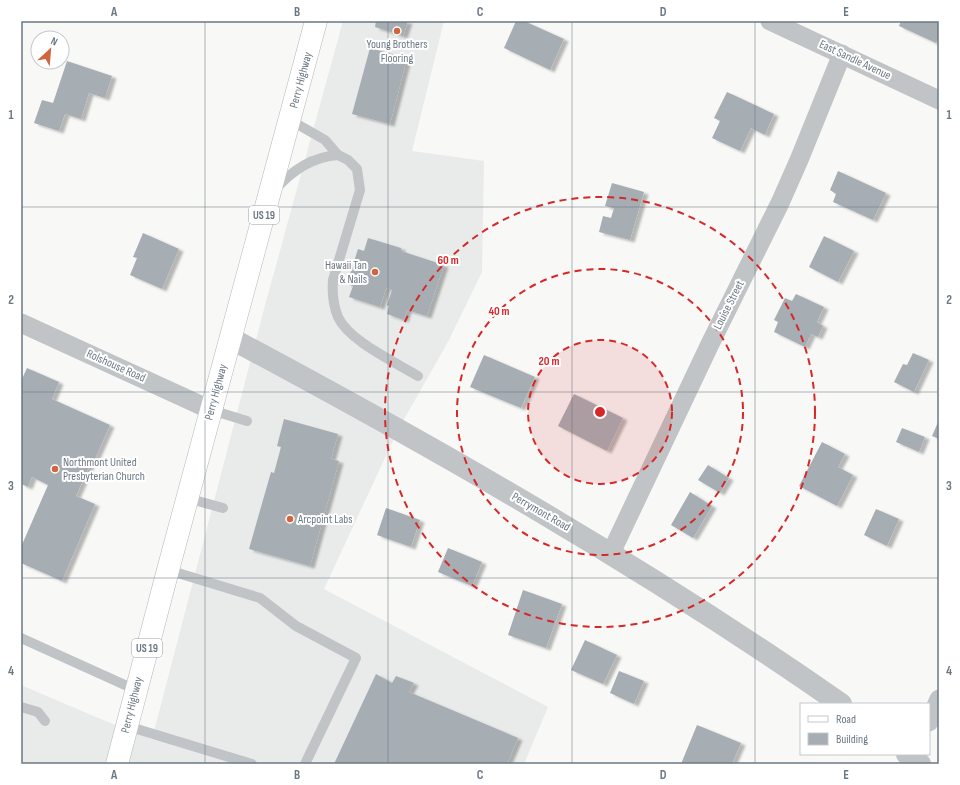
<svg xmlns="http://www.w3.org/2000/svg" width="960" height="785" font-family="'Sofia Sans Condensed',sans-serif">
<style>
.built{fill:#e9eaea}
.building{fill:#a6adb3;filter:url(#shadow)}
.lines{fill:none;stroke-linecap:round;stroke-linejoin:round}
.primary-casing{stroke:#b4b8bb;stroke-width:23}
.service{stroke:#c0c4c7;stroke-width:10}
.minor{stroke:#c0c4c7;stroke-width:19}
.tertiary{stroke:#c0c4c7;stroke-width:22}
.primary{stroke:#fff;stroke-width:22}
.grid{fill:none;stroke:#6b7884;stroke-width:1;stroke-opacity:0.55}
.ring{fill:none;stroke:#d62828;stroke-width:2;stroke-dasharray:7 5}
.poi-dot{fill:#d0663e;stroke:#fff;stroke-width:1.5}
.labels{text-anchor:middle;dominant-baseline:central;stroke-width:4;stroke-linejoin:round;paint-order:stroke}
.shield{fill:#fff;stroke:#97a0a9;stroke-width:1}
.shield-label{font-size:11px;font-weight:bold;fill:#6b7884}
.poi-label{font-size:12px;fill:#6b7884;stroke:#fff;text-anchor:start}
.street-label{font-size:12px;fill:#6b7884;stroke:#fff}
.centre{fill:#d62828;stroke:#fff;stroke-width:2}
.ring-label{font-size:12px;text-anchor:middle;font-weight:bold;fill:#d62828;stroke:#fff;stroke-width:4;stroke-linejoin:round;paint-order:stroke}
.neatline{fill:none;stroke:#6b7884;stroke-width:1.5}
.grid-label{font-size:13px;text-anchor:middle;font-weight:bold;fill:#6b7884}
</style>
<defs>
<filter id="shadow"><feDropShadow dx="4.5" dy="2.5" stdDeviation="1" flood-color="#0004"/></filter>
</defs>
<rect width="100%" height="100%" fill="#f8f8f6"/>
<polygon class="built" points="343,21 444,21 412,151 484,161 482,272 449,340 398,430 324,589 548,707 524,764 21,764 21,685 103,720 152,739 264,309"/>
<g class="building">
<polygon points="376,21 408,21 403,36 375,27"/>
<polygon points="516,21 524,21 564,39 550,70 504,48"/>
<polygon points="901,21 939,21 939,37 936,43 899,26"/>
<polygon points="370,48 407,58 390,124 352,114"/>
<polygon points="67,61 112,76 105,98 89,93 81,119 65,114 59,131 34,123 42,100 53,103"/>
<polygon points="727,92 774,114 765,135 751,128 740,151 712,138 720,121 714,118"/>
<polygon points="838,171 886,193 873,220 833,202 836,194 830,190"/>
<polygon points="612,183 644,192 630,240 599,232 603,216 611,218 614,208 605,206"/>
<polygon points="143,233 179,249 162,289 130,275 137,258 133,257"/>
<polygon points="824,236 854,251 838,282 809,267"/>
<polygon points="368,238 401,248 401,251 444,265 427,316 407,310 404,320 387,314 389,306 387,305 392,290 386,288 380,307 349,297 353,286 347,284 358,249 364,251"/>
<polygon points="796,294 824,307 817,322 823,326 818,337 811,334 805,347 774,332 778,322 774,320 785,298 792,301"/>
<polygon points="913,353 929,360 914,392 894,382 903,364 907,365"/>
<polygon points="484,355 535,377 521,408 470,387"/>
<polygon points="27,368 59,382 52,399 110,425 94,461 92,460 76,496 95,504 62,581 21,563 21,547 48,485 32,477 28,487 21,484 21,381"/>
<polygon points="574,394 623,418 607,451 558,426"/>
<polygon points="284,419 338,434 331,459 339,461 310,566 249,549 271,472 274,473 281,447 277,446"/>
<polygon points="939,420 939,439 932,436"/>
<polygon points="902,428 925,437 919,452 896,442"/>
<polygon points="822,442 845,454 838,467 853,475 837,506 799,486"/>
<polygon points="708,465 729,478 720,493 698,480"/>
<polygon points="690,492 712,506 693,538 671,525"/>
<polygon points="386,508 420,520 411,547 377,535"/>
<polygon points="876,509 899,519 887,546 864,535"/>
<polygon points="448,548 482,562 472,586 438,572"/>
<polygon points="523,590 562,604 546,648 508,635"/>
<polygon points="585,640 617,655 603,684 571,670"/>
<polygon points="619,671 644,681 634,704 610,693"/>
<polygon points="376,674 392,683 396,676 414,683 409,692 518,738 507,764 334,764"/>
<polygon points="697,725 741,743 732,764 681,764"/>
</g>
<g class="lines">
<g class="primary-casing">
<polyline id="primary" points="117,764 168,570 316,21"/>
</g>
<g class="service">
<path d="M290,120L325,140L338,155L348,160L357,169L360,190L333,280C332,293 333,305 338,317C349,341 395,362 418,376"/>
<path d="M275,190C292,170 312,157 338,155"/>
<polyline points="211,410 247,421"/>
<polyline points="187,498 223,508"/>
<polyline points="168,570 260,598 296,626 356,658 305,764"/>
<polyline points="21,638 136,690"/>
<polyline points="21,707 38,712 45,721"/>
<polyline points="127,726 252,764"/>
</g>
<g class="minor">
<polyline points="770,21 939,100"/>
<polyline points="21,323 211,410"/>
<polyline points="611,553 710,344 780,203 799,160 842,54"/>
<polyline points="929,722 939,699"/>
</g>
<g class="tertiary">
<path d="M230,338C440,450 646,568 841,704"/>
<polyline points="907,754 920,764"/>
</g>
<use href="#primary" class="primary"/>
</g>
<path class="grid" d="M205,21V764M388,21V764M572,21V764M755,21V764M21,207H939M21,392H939M21,578H939"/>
<circle cx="600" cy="412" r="72" fill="#d62828" fill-opacity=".12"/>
<g class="ring">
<circle cx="600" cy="412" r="72"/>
<circle cx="600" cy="412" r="143"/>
<circle cx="600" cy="412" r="215"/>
</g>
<g class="poi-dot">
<circle cx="397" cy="31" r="4"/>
<circle cx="375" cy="272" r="4"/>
<circle cx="55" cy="469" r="4"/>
<circle cx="290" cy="519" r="4"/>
</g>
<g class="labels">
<g class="shield">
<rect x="249" y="206" width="30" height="18" rx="3"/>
<rect x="132" y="639" width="30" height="18" rx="3"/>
</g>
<g class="shield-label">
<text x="264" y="215">US 19</text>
<text x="147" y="648">US 19</text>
</g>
<g class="poi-label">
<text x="397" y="44" text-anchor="middle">Young Brothers<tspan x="397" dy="14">Flooring</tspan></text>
<text x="367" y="265" text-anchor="end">Hawaii Tan<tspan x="367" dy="14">&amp; Nails</tspan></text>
<text x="63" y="462">Northmont United<tspan x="63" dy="14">Presbyterian Church</tspan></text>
<text x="298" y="519">Arcpoint Labs</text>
</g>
<g class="street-label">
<text transform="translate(855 60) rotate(25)">East Sandle Avenue</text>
<text transform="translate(301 80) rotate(-75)">Perry Highway</text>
<text transform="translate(729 305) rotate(-63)">Louise Street</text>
<text transform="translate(116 366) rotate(24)">Rolshouse Road</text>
<text transform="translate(216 392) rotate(-75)">Perry Highway</text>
<text transform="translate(541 512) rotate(30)">Perrymont Road</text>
<text transform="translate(132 705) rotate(-76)">Perry Highway</text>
</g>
</g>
<circle cx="600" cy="412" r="6" class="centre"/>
<g class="ring-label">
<text x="448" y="264">60 m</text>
<text x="499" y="315">40 m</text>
<text x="549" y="365">20 m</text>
</g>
<rect width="960" height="785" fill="none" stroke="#ffffff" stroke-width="44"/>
<rect x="800" y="703" width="130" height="52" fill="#ffffff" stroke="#c4c9ce"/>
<rect x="808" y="716" width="20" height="6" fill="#ffffff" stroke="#c4c9ce"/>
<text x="836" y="723" font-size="12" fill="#6b7884">Road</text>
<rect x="808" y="733" width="20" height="12" fill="#a6adb3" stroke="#c4c9ce"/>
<text x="836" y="743" font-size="12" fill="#6b7884">Building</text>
<g transform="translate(50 50) rotate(26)"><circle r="19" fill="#ffffff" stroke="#c4c9ce"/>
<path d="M0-3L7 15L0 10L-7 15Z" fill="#d0663e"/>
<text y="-6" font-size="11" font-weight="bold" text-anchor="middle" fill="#6b7884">N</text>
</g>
<rect x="22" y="22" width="916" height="741" class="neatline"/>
<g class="grid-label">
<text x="114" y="16">A</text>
<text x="297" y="16">B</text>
<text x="480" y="16">C</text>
<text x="663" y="16">D</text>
<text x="846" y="16">E</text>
<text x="11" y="119">1</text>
<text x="949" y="119">1</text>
<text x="11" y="304">2</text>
<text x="949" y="304">2</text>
<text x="11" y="490">3</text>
<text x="949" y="490">3</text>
<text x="11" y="675">4</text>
<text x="949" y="675">4</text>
<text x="114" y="779">A</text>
<text x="297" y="779">B</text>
<text x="480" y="779">C</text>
<text x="663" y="779">D</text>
<text x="846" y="779">E</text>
</g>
</svg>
